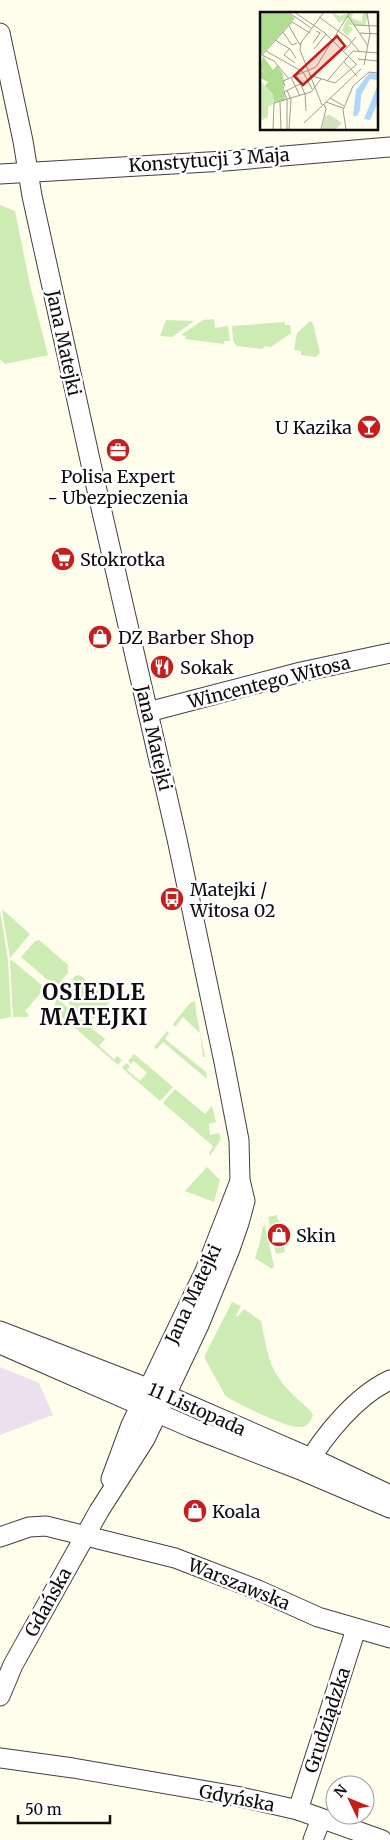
<svg xmlns="http://www.w3.org/2000/svg" width="390" height="1840" font-family="Merriweather,serif">
<style>
.industrial{fill:#ece0ec}
.green{fill:#cdecb3}
.lines{fill:none;stroke-linecap:round;stroke-linejoin:round}
.minor-casing{stroke:#404040;stroke-width:21}
.minor{stroke:#fff;stroke-width:19}
.labels{text-anchor:middle;dominant-baseline:central;stroke-width:5;stroke-linejoin:round;paint-order:stroke}
.street-label{font-size:18px;fill:#0d0d0d;stroke:#fff}
.poi-label{font-size:18px;fill:#0d0d0d;stroke:#fff;text-anchor:start}
.district-label{font-size:22px;font-weight:bold;letter-spacing:1px;fill:#0d0d0d;stroke:#fff}
.inset-road{fill:none;stroke:#9e9d93;stroke-width:1}
.view{fill:#c61f1b;fill-opacity:0.15;stroke:#c61f1b;stroke-width:2.5}
.inset-edge{fill:none;stroke:#0d0d0d;stroke-width:2.5}
</style>
<rect width="100%" height="100%" fill="#fffdec"/>
<polygon class="industrial" points="0,1367 39,1383 53,1415 0,1435"/>
<g class="green">
<polygon points="0,205 15,211 30,285 48,355 5,364 0,359"/>
<polygon points="214,319 215,328 228,326 230,341 224,341 224,344 185,339 186,336 181,335 203,320"/>
<polygon points="284,319 285,325 290,325 291,333 271,347 264,346 263,349 237,346 233,341 232,326 284,322"/>
<polygon points="166,320 194,321 172,337 160,336"/>
<polygon points="310,321 313,323 320,353 316,357 301,355 301,351 294,350 297,333"/>
<polygon points="2,909 30,934 10,958"/>
<polygon points="0,911 8,960 11,1017 0,1019"/>
<polygon points="39,940 68,965 68,973 56,987 21,957 35,941"/>
<polygon points="10,960 13,961 45,988 25,1011 29,1015 27,1017 13,1017"/>
<polygon points="80,975 110,1002 97,1017 88,1020 62,998 61,994 75,976"/>
<polygon points="57,998 84,1022 72,1026 53,1010"/>
<polygon points="195,1001 196,1012 205,1057 203,1057 200,1033 183,1017 175,1027 173,1024 190,1003"/>
<polygon points="85,1023 105,1039 99,1046 114,1059 117,1056 122,1060 118,1065 74,1027"/>
<polygon points="167,1031 169,1033 165,1039 206,1072 207,1079 163,1042 157,1049 154,1047"/>
<polygon points="134,1054 173,1087 160,1101 122,1068 126,1063 130,1066 127,1070 140,1081 147,1073 134,1061 131,1064 128,1061"/>
<polygon points="175,1089 205,1114 212,1106 216,1122 209,1124 210,1135 219,1133 221,1139 210,1156 209,1153 213,1146 163,1103"/>
<polygon points="207,1167 220,1180 214,1202 185,1191"/>
<polygon points="277,1215 285,1252 276,1254 268,1217"/>
<polygon points="263,1226 265,1226 274,1266 272,1269 255,1258 259,1246"/>
<path d="M232,1302L241,1306L236,1316L237,1317L244,1309L261,1321C265,1339 267,1361 278,1377C286,1390 300,1401 311,1411L313,1416C310,1421 308,1426 302,1427C288,1429 244,1406 230,1399L225,1395L205,1359V1355Z"/>
</g>
<g class="lines">
<g class="minor-casing">
<g id="minor">
<polyline points="0,33 23,141 32,196 91,464 177,839 224,1062 239,1140 240,1180 245,1201 239,1223 230,1249 199,1325 145,1439 99,1511 13,1665 0,1696"/>
<polyline points="0,174 225,161 390,147"/>
<polyline points="148,712 301,672 390,653"/>
<polyline points="0,1331 166,1395 329,1466 390,1495"/>
<polyline points="0,1344 192,1428 303,1471 390,1508"/>
<path d="M305,1468C324,1435 356,1396 390,1380"/>
<polyline points="111,1479 131,1425 205,1271 240,1181"/>
<polyline points="0,1537 29,1527 46,1526 175,1558 258,1590 318,1617 390,1638"/>
<polyline points="0,1758 73,1768 236,1796 298,1810 382,1840"/>
<polyline points="298,1810 356,1629"/>
<polyline points="313,1840 321,1819"/>
</g>
</g>
<use href="#minor" class="minor"/>
</g>
<defs>
<g id="bar-disc" transform="scale(1.25)"><circle r="9.5" fill="#c61f1b" stroke="#fff"/><path d="M-6-5H6L.8 .8V4.5H3.5V6h-7V4.5H-.8V.8Z" fill="#fff"/></g>
<g id="office-disc" transform="scale(1.25)"><circle r="9.5" fill="#c61f1b" stroke="#fff"/><path d="M-6-3h4V-5.5h4V-3h4V5H-6ZM-1-4.5V-3h2v-1.5ZM-6 0V1H6V0Z" fill="#fff"/></g>
<g id="supermarket-disc" transform="scale(1.25)"><circle r="9.5" fill="#c61f1b" stroke="#fff"/><path d="M-6-5.5h2.5l.6 2H6L4.5 2H-2.5L-4.4-4H-6ZM-1.5 3.2a1.3 1.3 0 1 0 .1 0ZM3 3.2a1.3 1.3 0 1 0 .1 0Z" fill="#fff"/></g>
<g id="shop-disc" transform="scale(1.25)"><circle r="9.5" fill="#c61f1b" stroke="#fff"/><path d="M-5-2.5h2.3a2.7 3.5 0 0 1 5.4 0H5L5.5 6h-11ZM-1.5-2.5h3a1.5 2.3 0 0 0-3 0Z" fill="#fff"/></g>
<g id="restaurant-disc" transform="scale(1.25)"><circle r="9.5" fill="#c61f1b" stroke="#fff"/><path d="M-5-6h1v4h1v-4h1v4h1v-4h1v5L-1.5 .5V6h-2V.5L-5-1ZM5-6V6H3V1.5H1.5Q1.5-4 5-6Z" fill="#fff"/></g>
<g id="bus-disc" transform="scale(1.25)"><circle r="9.5" fill="#c61f1b" stroke="#fff"/><path d="M-5-6H5V4H4V6H2V4H-2V6H-4V4H-5ZM-3.5-4V0h7V-4ZM-3.5 1.2v1.5H-2V1.2ZM2 1.2v1.5H3.5V1.2Z" fill="#fff"/></g>
</defs>
<g fill-rule="evenodd">
<use href="#bar-disc" x="369" y="427"/>
<use href="#office-disc" x="118" y="450"/>
<use href="#supermarket-disc" x="63" y="559"/>
<use href="#shop-disc" x="100" y="637"/>
<use href="#restaurant-disc" x="162" y="667"/>
<use href="#bus-disc" x="172" y="899"/>
<use href="#shop-disc" x="279" y="1235"/>
<use href="#shop-disc" x="195" y="1511"/>
</g>
<g class="labels">
<g class="street-label">
<text transform="translate(209 160) rotate(-4)">Konstytucji 3 Maja</text>
<text transform="translate(64 343) rotate(78)">Jana Matejki</text>
<text transform="translate(269 682) rotate(-14)">Wincentego Witosa</text>
<text transform="translate(154 738) rotate(77)">Jana Matejki</text>
<text transform="translate(193 1294) rotate(-65)">Jana Matejki</text>
<text transform="translate(197 1409) rotate(24)">11 Listopada</text>
<text transform="translate(239 1584) rotate(22)">Warszawska</text>
<text transform="translate(48 1602) rotate(-61)">Gdańska</text>
<text transform="translate(327 1720) rotate(-72)">Grudziądzka</text>
<text transform="translate(237 1798) rotate(11)">Gdyńska</text>
</g>
<g class="poi-label">
<text x="352" y="427" text-anchor="end">U Kazika</text>
<text x="118" y="476" text-anchor="middle">Polisa Expert<tspan x="118" dy="21">- Ubezpieczenia</tspan></text>
<text x="80" y="559">Stokrotka</text>
<text x="118" y="637">DZ Barber Shop</text>
<text x="180" y="667">Sokak</text>
<text x="190" y="889">Matejki /<tspan x="190" dy="21">Witosa 02</tspan></text>
<text x="296" y="1235">Skin</text>
<text x="212" y="1511">Koala</text>
</g>
<g class="district-label">
<text x="94" y="992">OSIEDLE<tspan x="94" dy="25">MATEJKI</tspan></text>
</g>
</g>
<g transform="translate(260 12)">
<rect width="118" height="118" fill="#fffdec"/>
<path d="M71,0L79,4L93,0L92,6L102,10L103,0H107V6L105,13H88L93,17L87,24L82,18L88,5L79,11ZM0,68L13,84L14,91L8,95V105L0,109Z" fill="#cdecb3"/>
<path d="M0,0H27L35,6L0,44ZM3,44L13,58L17,53L23,62L25,88L14,90L13,83L5,74L8,70L0,66V57L7,63L0,56Z" fill="#afde91"/>
<path d="M70,103L82,111L76,117H62L65,104Z" fill="#d3e2bc"/>
<path d="M110,60L117,62V68L110,67L101,83L100,98L97,104H93L96,78ZM117,75V92L110,108L104,107Z" fill="#add8fa"/>
<path class="inset-road" d="M28,0L51,16M34,0L65,21L96,52M88,4L108,34M59,5L88,26L99,39M94,13L118,14M29,14L40,33M23,20L32,33L37,31M100,21L118,22M15,28L30,37L36,46M41,31L40,38L62,93M53,31L60,21L56,19M40,32L64,0M30,36L24,43L35,51M54,37L66,22M6,39L43,60M84,39L96,25M98,47L118,49M84,50L97,64M104,53L110,22L107,0M43,60L52,77M36,62L45,82L46,99M49,63L75,71L97,52M31,65L40,84M29,67L14,49L2,43L32,10L50,21M67,69L93,39L118,41M25,74L23,69L56,55L90,0M27,78L31,88L29,117M70,86L84,94M20,90L21,117M66,90L83,96M44,111L101,57M13,117L14,91L51,80L61,67M27,117V88L24,80L42,71M61,117L66,97L64,92M86,117L83,98L93,74L109,60L118,61"/>
<path class="view" d="M77,24L85,34L43,73L34,64Z"/>
<rect width="118" height="118" class="inset-edge"/>
</g>
<g transform="translate(350 1800) rotate(313)"><circle r="24" fill="#ffffff" stroke="#9e9e9e"/>
<path d="M0-4L9 19L0 12L-9 19Z" fill="#c61f1b"/>
<text y="-8" font-size="14" font-weight="bold" text-anchor="middle" fill="#0d0d0d">N</text>
</g>
<path d="M18 1815v8h92v-8" fill="none" stroke="#0d0d0d" stroke-width="2.5"/>
<text x="25" y="1815" font-size="15" fill="#0d0d0d" stroke="#ffffff" stroke-width="4" paint-order="stroke">50 m</text>
</svg>
